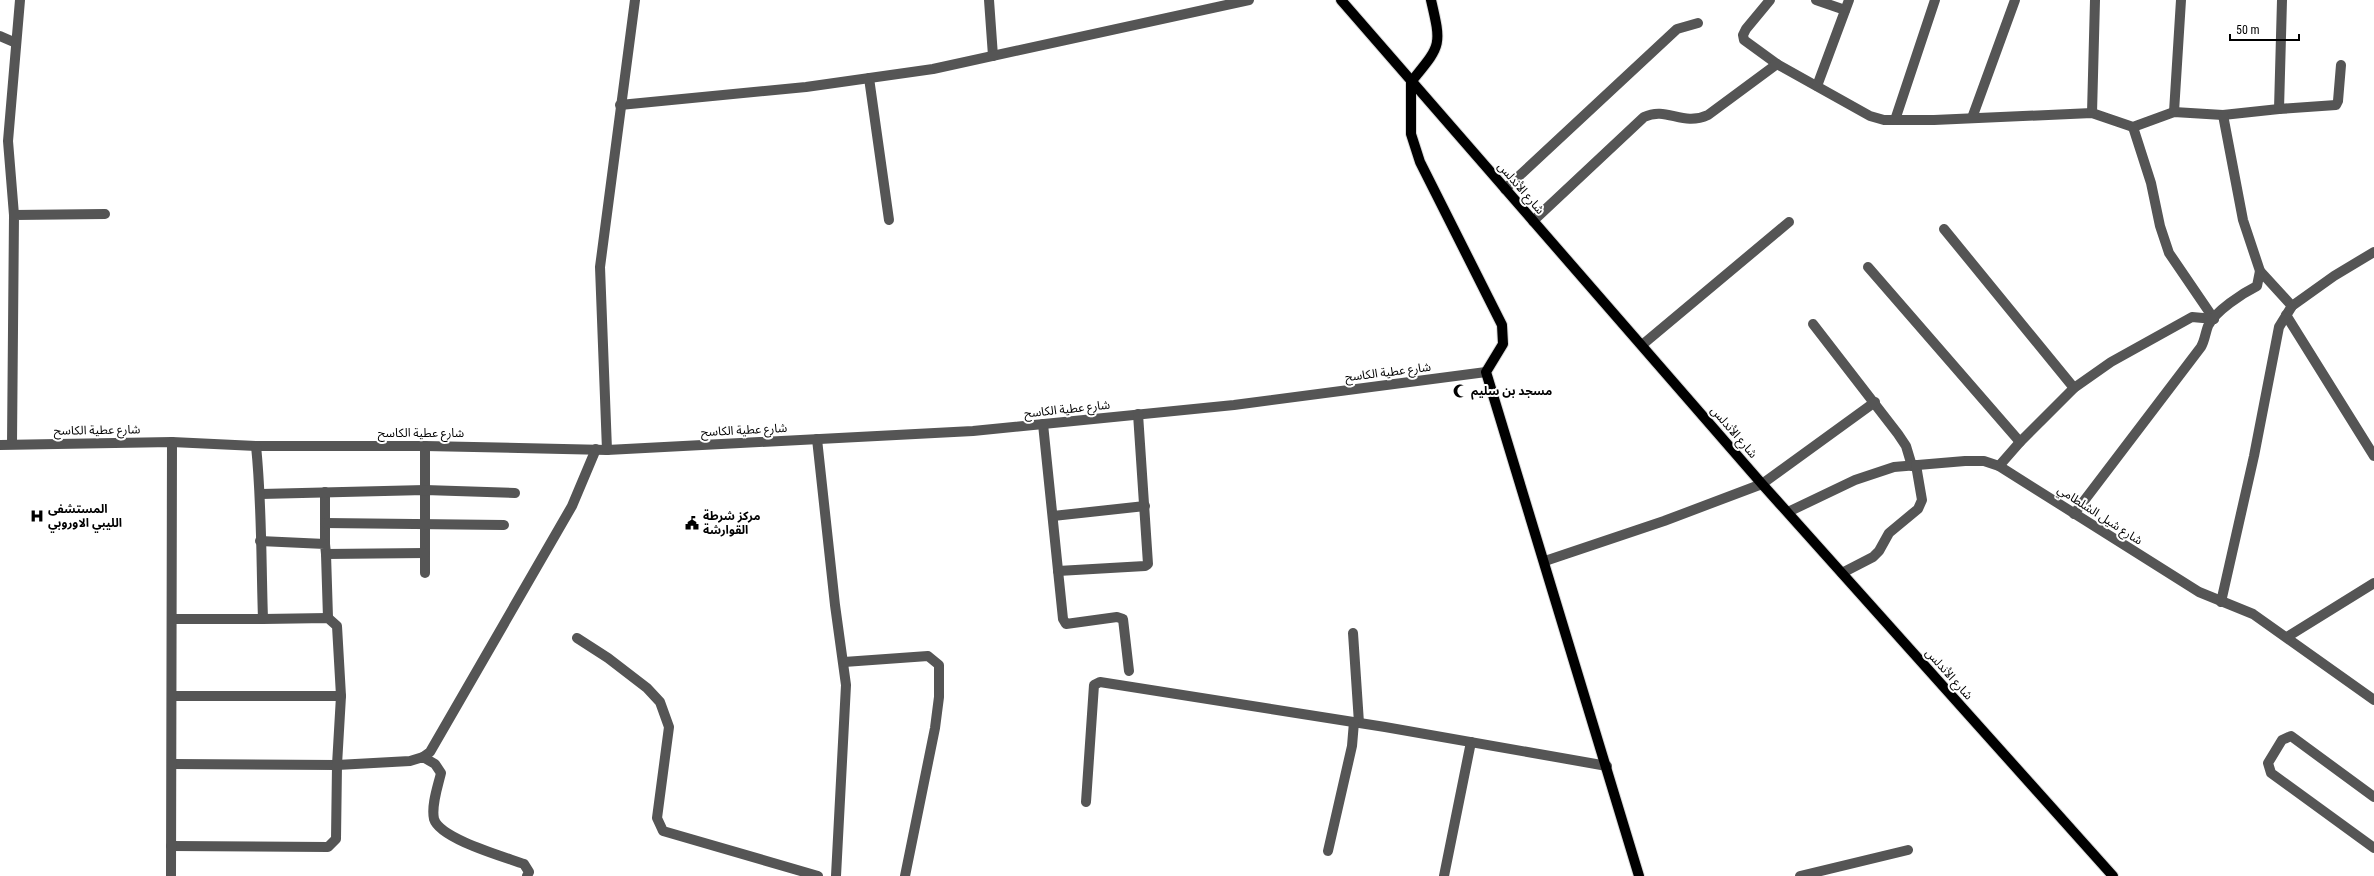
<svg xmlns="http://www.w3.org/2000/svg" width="2374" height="876" font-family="'Roboto Condensed','Noto Sans Arabic',sans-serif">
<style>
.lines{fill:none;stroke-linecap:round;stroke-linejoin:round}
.major-casing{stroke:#dbdbdb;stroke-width:12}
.minor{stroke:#555;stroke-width:10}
.major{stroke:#000;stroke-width:10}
.labels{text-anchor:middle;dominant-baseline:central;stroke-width:4;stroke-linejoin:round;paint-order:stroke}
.street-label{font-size:12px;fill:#000;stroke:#fff}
.poi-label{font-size:12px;font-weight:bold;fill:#000;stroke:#fff;text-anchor:start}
</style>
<rect width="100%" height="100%" fill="#fff"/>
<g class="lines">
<g class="major-casing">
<g id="major">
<polyline points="1341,0 1762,484 2113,876"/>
<path d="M1431,0C1442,47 1441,45 1411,82V134L1420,162L1502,325L1503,344L1486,372L1639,876"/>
</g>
</g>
<g class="minor">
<polyline points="989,0 993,56"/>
<polyline points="1770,0 1746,29 1743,35 1744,40 1777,64 1870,116 1884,120 1934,120 2092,113 2133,127 2174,112 2223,115 2279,109 2282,0"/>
<polyline points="1816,0 1845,10"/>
<polyline points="0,36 16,43"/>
<polyline points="869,78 889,220"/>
<polyline points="1817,86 1849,0"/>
<polyline points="620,105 806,87 933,69 1249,0"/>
<polyline points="2279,109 2336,105 2338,101 2341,65"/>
<polyline points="2174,112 2181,0"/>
<polyline points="2092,113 2095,0"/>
<polyline points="2223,115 2243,220 2260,271 2292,306"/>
<polyline points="1972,118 2015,0"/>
<polyline points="1895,120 1935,0"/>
<polyline points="2133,127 2151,183 2160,226 2169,253 2214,319"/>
<polyline points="1505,189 1677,29 1698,23"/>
<polyline points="14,215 8,141 20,0"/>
<path d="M1533,221L1644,117C1667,106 1682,127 1708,115L1777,64"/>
<polyline points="1944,229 2074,388"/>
<polyline points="1868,267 2020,442"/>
<polyline points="2286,315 2374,456"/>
<polyline points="1813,324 1898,434 1906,446 1912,466"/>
<polyline points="1642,345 1789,222"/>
<polyline points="1043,424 1063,619 1066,624 1117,617 1123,619 1129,671"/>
<polyline points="817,439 835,605 846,685 836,876"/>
<polyline points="12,444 14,215 105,214"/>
<polyline points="0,445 172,442 256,446 425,446 607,450 973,431 1234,405 1486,372"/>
<polyline points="425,446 425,573"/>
<polyline points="607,450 600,267 635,0"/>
<polyline points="1999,466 2020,442 2074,388 2111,362 2192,317 2214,319"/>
<polyline points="325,492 325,544"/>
<polyline points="261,494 425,490 515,493"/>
<polyline points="1788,512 1855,480 1894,467 1965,461 1984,461 1999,466 2199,592 2253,614 2374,700"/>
<path d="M2074,514L2201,347C2205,340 2205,334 2208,326C2215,311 2243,293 2257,286L2260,271"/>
<polyline points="1053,516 1145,506"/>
<polyline points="325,523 504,525"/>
<polyline points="260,541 325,544 326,554 425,553"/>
<polyline points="326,554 328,618"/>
<polyline points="1545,561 1664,521 1762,484 1875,402"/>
<polyline points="1058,571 1145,566 1148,564 1138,414"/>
<polyline points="1842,573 1873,557 1879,551 1889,533 1918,509 1922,500 1916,465"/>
<polyline points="2221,602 2254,456 2279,327 2292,306 2334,276 2374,252"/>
<path d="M173,619H263C261,561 262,503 256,446"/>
<polyline points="1353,633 1359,723"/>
<polyline points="2287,637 2374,583"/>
<polyline points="577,638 608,658 647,688 660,702 669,727 657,818 663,831 818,876"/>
<polyline points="844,662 928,656 939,665 939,697 935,728 905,876"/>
<polyline points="172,696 341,696"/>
<polyline points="423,757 430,752 572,506 596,449"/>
<path d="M172,764L337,765L410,761L423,757L435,764L441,773C438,786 431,805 434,819C440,839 505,857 524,864L529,872L527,876"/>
<polyline points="2374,797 2291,736 2282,740 2268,763 2271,773 2374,848"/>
<polyline points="1086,802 1094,685 1100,682 1385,727 1607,766"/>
<polyline points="171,846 328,847 336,839 337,765 341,696 337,626 328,618 263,619"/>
<polyline points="1328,851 1352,746 1354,722"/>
<polyline points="171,876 172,442"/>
<polyline points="1444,876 1471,742"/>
<polyline points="1800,876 1908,850"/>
</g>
<use href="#major" class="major"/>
</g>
<defs>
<g id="mosque-bare" transform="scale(1.08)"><path d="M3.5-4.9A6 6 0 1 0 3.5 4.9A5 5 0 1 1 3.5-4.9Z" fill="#000" stroke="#fff" stroke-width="2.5" paint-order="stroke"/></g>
<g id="hospital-bare" transform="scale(1.08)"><path d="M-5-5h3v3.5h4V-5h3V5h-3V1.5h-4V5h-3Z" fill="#000" stroke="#fff" stroke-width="2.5" paint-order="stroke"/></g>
<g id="civic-bare" transform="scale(1.08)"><path d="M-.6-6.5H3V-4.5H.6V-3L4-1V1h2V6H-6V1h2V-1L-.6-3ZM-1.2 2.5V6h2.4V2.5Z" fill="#000" stroke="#fff" stroke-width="2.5" paint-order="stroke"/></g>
</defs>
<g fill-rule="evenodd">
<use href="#mosque-bare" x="1460" y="391"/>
<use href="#hospital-bare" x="37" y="516"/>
<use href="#civic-bare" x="692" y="523"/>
</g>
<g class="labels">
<g class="street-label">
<text transform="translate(1521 188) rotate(49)">شارع الأندلس</text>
<text transform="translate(1388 372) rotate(-7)">شارع عطية الكاسح</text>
<text transform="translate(1067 409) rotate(-6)">شارع عطية الكاسح</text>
<text transform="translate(97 430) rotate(-1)">شارع عطية الكاسح</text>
<text transform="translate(744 430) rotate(-3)">شارع عطية الكاسح</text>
<text transform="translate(1734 432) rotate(49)">شارع الأندلس</text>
<text x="421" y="433">شارع عطية الكاسح</text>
<text transform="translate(2100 515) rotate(33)">شارع شيل الشلطامي</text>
<text transform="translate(1949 674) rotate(48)">شارع الأندلس</text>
</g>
<g class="poi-label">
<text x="1471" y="391">مسجد بن سليم</text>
<text x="48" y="509">المستشفی<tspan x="48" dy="14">الليبي الاوروبي</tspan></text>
<text x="703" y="516">مركز شرطة<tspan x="703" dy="14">القوارشة</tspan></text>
</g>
</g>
<path d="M2230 34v6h69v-6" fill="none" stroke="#000000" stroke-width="2"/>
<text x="2236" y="34" font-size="12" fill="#000000" stroke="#ffffff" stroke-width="3" paint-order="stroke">50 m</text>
</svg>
